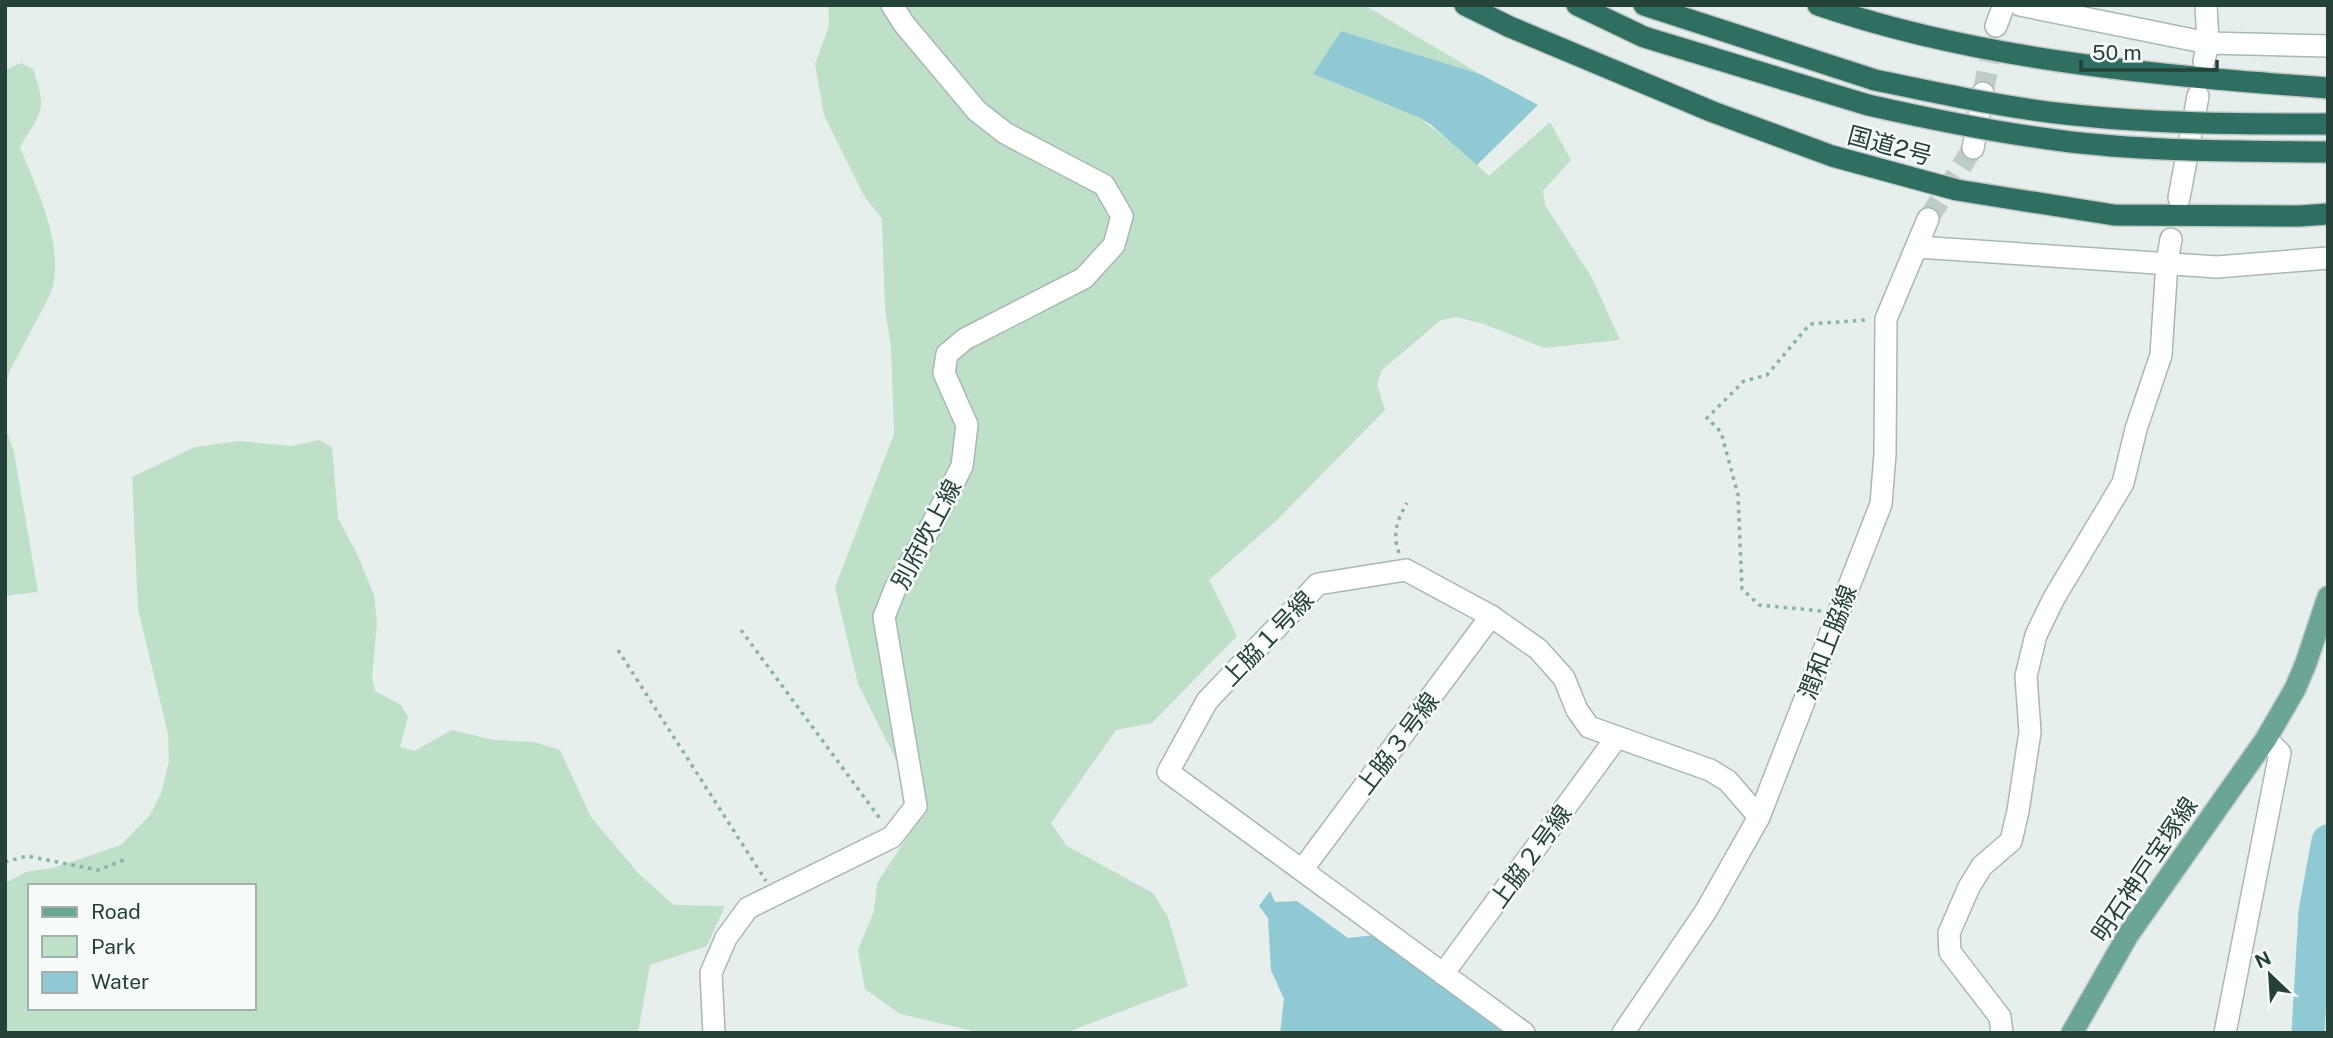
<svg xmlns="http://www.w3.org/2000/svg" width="2333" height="1038" font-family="'Public Sans','Noto Sans JP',sans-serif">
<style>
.green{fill:#bfe0c8;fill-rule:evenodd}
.water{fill:#8ec9d4}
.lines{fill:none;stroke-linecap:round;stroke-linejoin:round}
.river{stroke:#8ec9d4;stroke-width:33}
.minor-tunnel{stroke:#bfccc8;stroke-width:21;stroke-dasharray:21 10;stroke-linecap:butt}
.minor-casing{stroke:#a8b8b2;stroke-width:24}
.major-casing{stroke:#c2cac8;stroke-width:24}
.highway-casing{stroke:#c2cac8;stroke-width:24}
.path{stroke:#86b3a5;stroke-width:3.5;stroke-dasharray:3.5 5;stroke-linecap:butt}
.minor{stroke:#fff;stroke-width:21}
.major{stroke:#6aa596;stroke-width:21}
.highway{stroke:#2f6f62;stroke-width:21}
.highway-bridge-casing{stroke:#c2cac8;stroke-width:24;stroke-linecap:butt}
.highway-bridge{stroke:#2f6f62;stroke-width:21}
.labels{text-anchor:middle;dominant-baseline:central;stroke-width:5;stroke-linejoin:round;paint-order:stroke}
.street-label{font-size:24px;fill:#24423a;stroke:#f7fbf9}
</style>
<rect width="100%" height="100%" fill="#e6efeb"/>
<g class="green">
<polygon points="828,5 1364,5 1480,74 1341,31 1313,74 1418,117 1460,149 1489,176 1550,122 1571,160 1543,191 1545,205 1592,278 1620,340 1544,348 1484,324 1456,317 1441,320 1382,370 1377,384 1385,410 1277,520 1209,580 1237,636 1152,723 1116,730 1051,823 1067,846 1153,893 1168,917 1188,986 1073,1030 1073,1033 982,1033 900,1014 865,989 858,950 874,911 877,883 923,813 858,684 835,587 894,434 891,347 885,309 882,219 863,194 824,115 815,64 829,26"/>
<path d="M21,63L33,69C48,113 41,110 20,147C37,190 67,250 50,295L9,372L5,389V70Z"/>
<polygon points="5,427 14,452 38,592 5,596"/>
<path d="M319,440L332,447L338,518L358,556L374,595L377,622L372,678L375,691L401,705L408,717L400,747L414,751L452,730L493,740L534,742L560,750L591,817L639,874L674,905L725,906L707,946L650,965L638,1033H5V883L26,872L53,868L121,845L150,815L162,791L169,761L168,734L138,609L132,477L195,447L239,441L292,446ZM30,886H254V1008H30Z"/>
</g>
<g class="water">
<polygon points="1341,31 1480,74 1538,105 1477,165 1430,124 1418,117 1313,74"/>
<polygon points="1270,891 1275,902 1297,901 1348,938 1375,935 1504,1033 1280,1033 1284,999 1271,970 1268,918 1259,906"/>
</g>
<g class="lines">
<polyline class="river" points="2308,1033 2315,912 2328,841"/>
<g class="minor-tunnel">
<polyline points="1983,93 1996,26"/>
<polyline points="1928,219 1973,148"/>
</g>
<g class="minor-casing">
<g id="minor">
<polyline points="2020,5 2208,43 2328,46"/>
<polyline points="1996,26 2004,5"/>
<polyline points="2204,61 2208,43 2206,5"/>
<polyline points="1973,148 1983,93"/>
<polyline points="2179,198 2198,96"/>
<polyline points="1917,247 2217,267 2328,258"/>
<polyline points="1302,870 1491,616"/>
<polyline points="1443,974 1617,737"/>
<polyline points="714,1033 711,973 726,938 748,908 892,837 916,806 884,617 895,589 934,521 962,466 967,425 944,373 947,354 965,339 1084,278 1114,245 1122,216 1104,185 1005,133 977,111 904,24 892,5"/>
<polyline points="1524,1033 1168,772 1207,701 1318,584 1406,570 1491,616 1538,649 1564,678 1577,710 1589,727 1710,770 1728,781 1759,817"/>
<polyline points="1623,1033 1706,911 1759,817 1881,504 1885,454 1886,319 1928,219"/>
<polyline points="2002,1033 2000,1017 1950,952 1949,933 1969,887 1982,866 2011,841 2018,811 2030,732 2026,676 2036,635 2054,598 2123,483 2136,429 2161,355 2167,262 2171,239"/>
<polyline points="2225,1033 2280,753 2266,739"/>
</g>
</g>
<g class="major-casing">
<polyline id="major" points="2072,1033 2128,935 2266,739 2295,689 2306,663 2328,597"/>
</g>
<g class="highway-casing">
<g id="highway">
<polyline points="1465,5 1510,27 1713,112 1832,156 1957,190 2114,215 2299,216 2328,214"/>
<polyline points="1577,5 1644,37 1868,105"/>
<polyline points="1644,5 1875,80"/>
<path d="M1818,5C1982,61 2156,75 2328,88"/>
</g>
</g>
<g class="path">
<path d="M1399,553C1392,534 1397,520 1407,503"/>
<polyline points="1821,611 1759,605 1742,589 1738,495 1721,432 1707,418 1744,381 1767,375 1810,324 1866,320"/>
<polyline points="741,630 881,820"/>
<polyline points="618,650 766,881"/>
<polyline points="5,862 27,856 98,870 124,860"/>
</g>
<use href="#minor" class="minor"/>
<use href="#major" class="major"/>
<use href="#highway" class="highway"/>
<g class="highway-bridge-casing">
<g id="highway-bridge">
<path d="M1875,80C1938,93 2001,107 2065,114C2152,124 2240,124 2328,124"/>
<path d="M1868,105C1930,119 1993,132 2056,140C2146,152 2238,151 2328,152"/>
</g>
</g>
<use href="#highway-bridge" class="highway-bridge"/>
</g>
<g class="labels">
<g class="street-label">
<text transform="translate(1890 145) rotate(15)">国道2号</text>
<text transform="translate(926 534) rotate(-62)">別府吹上線</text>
<text transform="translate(1267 638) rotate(-46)">上脇１号線</text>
<text transform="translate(1827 642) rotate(-69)">潤和上脇線</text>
<text transform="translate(1397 743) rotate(-53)">上脇３号線</text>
<text transform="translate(1530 856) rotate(-54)">上脇２号線</text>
<text transform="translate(2144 869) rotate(-56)">明石神戸宝塚線</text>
</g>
</g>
<rect width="2333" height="1038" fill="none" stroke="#24423a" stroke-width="14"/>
<rect x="28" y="884" width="228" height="126" fill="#f7fbf9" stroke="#a3b1ad" stroke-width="2"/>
<rect x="42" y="907" width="35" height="10" fill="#6aa596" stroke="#a3b1ad" stroke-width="2"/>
<text x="91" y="919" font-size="21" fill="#24423a">Road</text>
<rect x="42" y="936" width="35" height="21" fill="#bfe0c8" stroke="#a3b1ad" stroke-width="2"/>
<text x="91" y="954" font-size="21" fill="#24423a">Park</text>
<rect x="42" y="972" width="35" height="21" fill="#8ec9d4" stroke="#a3b1ad" stroke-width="2"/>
<text x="91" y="989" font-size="21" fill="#24423a">Water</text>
<g transform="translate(2270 975) rotate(335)" stroke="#f7fbf9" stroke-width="5" paint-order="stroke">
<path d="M0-5L12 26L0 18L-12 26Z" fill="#24423a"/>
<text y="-10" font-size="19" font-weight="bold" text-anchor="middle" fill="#24423a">N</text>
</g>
<path d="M2081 60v10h136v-10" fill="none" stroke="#24423a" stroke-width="3.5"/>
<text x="2092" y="60" font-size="21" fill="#24423a" stroke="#f7fbf9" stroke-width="5" paint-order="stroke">50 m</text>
</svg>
